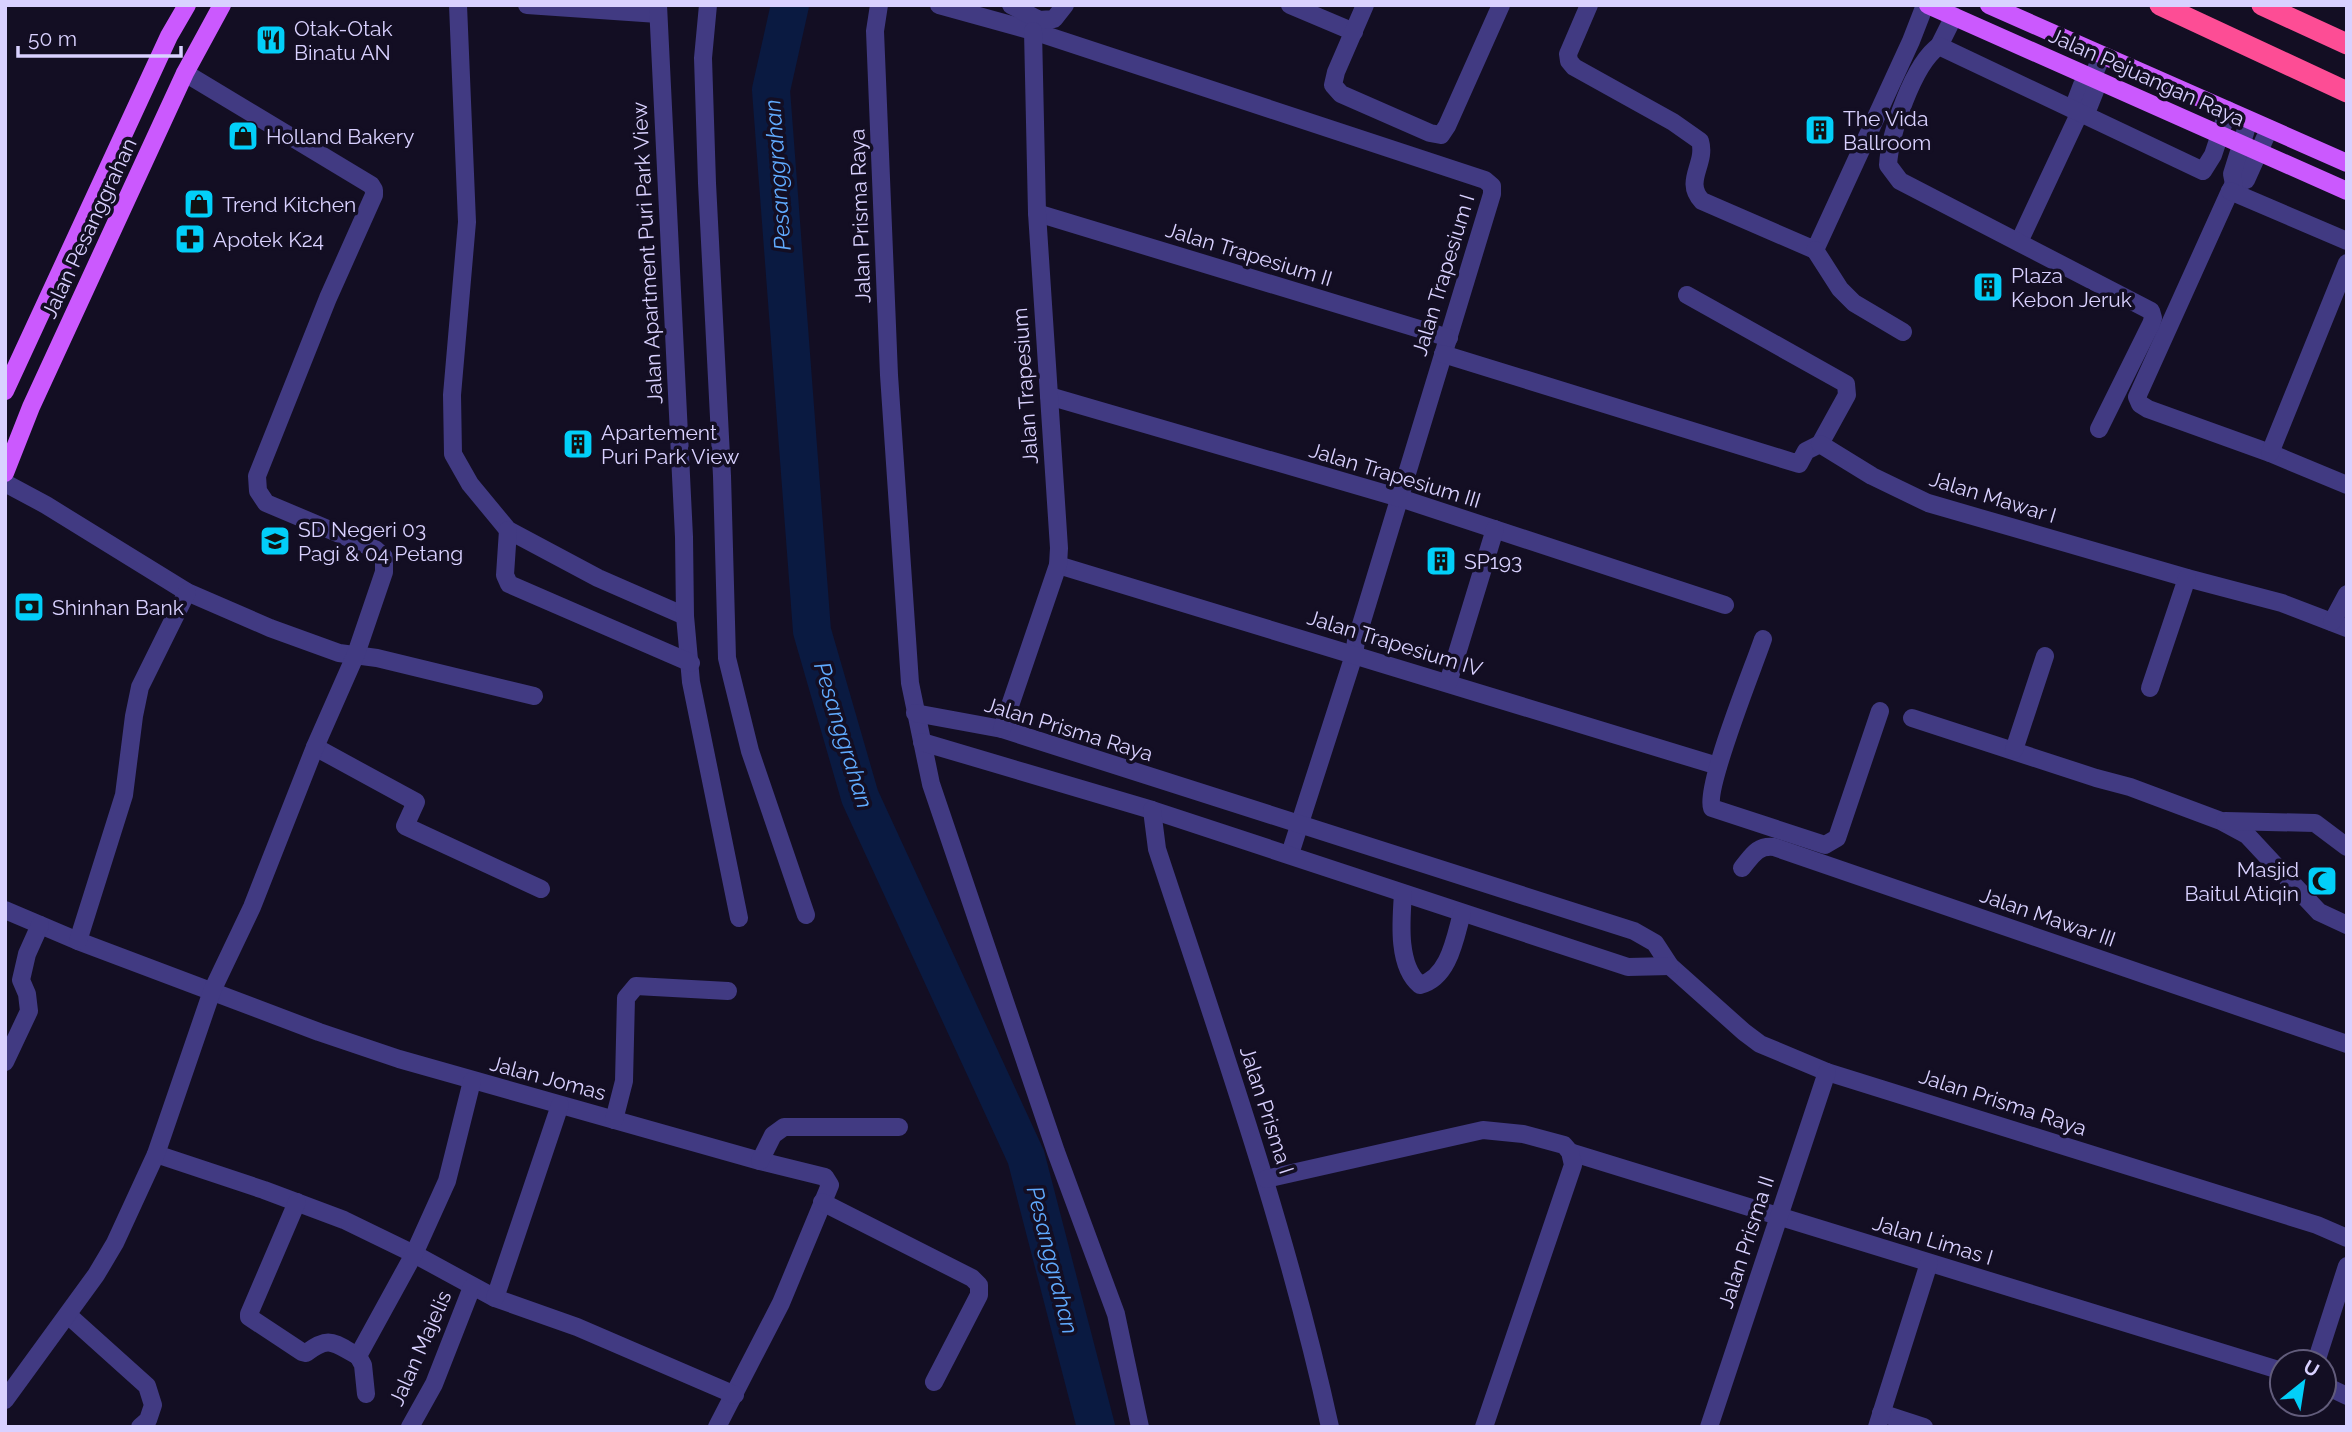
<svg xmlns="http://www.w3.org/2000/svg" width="2352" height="1432" font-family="Raleway,sans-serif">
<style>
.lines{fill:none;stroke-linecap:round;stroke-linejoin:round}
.river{stroke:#0a1a41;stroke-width:38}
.minor{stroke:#413a82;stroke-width:18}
.major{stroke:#cb59fe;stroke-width:18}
.highway{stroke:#fd4d95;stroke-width:21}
.labels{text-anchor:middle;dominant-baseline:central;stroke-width:7;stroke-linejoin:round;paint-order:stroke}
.poi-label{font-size:21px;fill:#d9d1ff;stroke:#130e23;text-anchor:start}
.street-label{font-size:21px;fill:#d9d1ff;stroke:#130e23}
.water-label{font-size:23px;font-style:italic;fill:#60aafe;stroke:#130e23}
</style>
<rect width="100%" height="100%" fill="#130e23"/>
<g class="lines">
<polyline class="river" points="790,5 771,90 812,631 860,797 1026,1157 1096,1427"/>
<g class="minor">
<polyline points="458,5 467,222 452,395 453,454 470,484 508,530 598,578 685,616"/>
<polyline points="527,5 658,14"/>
<polyline points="658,5 684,537 685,616 691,682 739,918"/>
<polyline points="708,5 703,58 707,183 722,476 727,658 750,751 806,915"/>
<polyline points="879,5 875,31 889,375 910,683 931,784 1056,1152 1116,1314 1140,1427"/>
<polyline points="939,5 1033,31 1485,180 1492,186 1492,194 1356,641 1354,655 1290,854"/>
<polyline points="1011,5 1039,20 1054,19 1065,5"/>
<polyline points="1290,5 1354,32"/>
<polyline points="1365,5 1336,72 1333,85 1341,94 1430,133 1441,135 1447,126 1501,5"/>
<path d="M1589,5L1568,54L1569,61L1574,67L1673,122L1700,141C1707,164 1683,181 1702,201L1815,250L1911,41L1925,5"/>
<polyline points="1939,46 1954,16"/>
<polyline points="2079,114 2074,106 2082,85 2092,79"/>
<polyline points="2269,129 2246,180 2234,184 2230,191 2137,397 2140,404 2148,409 2270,453 2347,485"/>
<polyline points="2234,184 2232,174 2249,120"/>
<polyline points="2230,191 2347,241"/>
<polyline points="1037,213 1449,338"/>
<polyline points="2019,242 2079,114 2087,111 2095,91 2092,79 2102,55"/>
<polyline points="1815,250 1840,289 1854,303 1903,332"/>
<polyline points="1687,295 1846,384 1847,395 1820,444"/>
<polyline points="1443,354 1799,464 1806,451 1820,444"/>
<polyline points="1049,396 1400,498 1725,605"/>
<path d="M2099,429L2151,324L2153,318L2151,311L1900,181L1888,165C1890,134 1913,64 1939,46L2203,171L2213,155L2228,110"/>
<polyline points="1820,444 1872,476 1928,503 2187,578 2282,603 2347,628"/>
<polyline points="2270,453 2347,263"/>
<polyline points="5,483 46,505 187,592 270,628 339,653 377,658 534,696"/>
<polyline points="508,530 505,575 509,584 691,663"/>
<polyline points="1058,565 1718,766"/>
<polyline points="2332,622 2347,594"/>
<path d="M1763,639C1754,666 1704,788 1712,808L1825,845L1837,838L1880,711"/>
<polyline points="1448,683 1495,529"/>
<polyline points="2150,688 2187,578"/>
<polyline points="915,713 1002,729 1634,931 1655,943 1670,966 1744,1032 1760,1044 1827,1072 2317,1225 2347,1238"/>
<polyline points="1912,718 2096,778 2130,787 2221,821 2247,835 2319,912 2347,925"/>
<polyline points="1002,729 1058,565 1059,548 1037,213 1033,31"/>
<polyline points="922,742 1152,810 1628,967 1670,966"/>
<polyline points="315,747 416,802 405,826 541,889"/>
<polyline points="2014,750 2045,656"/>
<path d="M1152,810L1157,849C1220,1040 1287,1230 1330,1427"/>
<polyline points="2225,821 2315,823 2347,847"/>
<path d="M1742,868C1752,856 1757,845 1774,847L2347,1044"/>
<path d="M1403,894C1401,921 1397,966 1420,985C1449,978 1455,938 1462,913"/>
<polyline points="5,910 78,941 319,1032 399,1059 760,1161 825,1177 830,1185 781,1303 717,1427"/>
<polyline points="78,941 124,795 134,716 140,687 187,592"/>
<polyline points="5,1062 29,1011 27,994 21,980 27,954 40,925"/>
<polyline points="614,1120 624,1081 626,998 636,986 728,991"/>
<polyline points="1570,1152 2282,1371"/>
<polyline points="156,1154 264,1190 344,1220 414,1254 495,1298 577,1327 735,1395"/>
<polyline points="760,1161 773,1135 784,1127 899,1127"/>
<polyline points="1266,1179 1483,1130 1523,1134 1564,1145 1570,1152 1573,1165 1484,1427"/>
<path d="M297,1202L249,1314V1317L302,1352L306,1353C330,1335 333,1343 358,1356"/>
<polyline points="822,1202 972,1278 979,1285 979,1295 934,1382"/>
<polyline points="495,1298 560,1105"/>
<polyline points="68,1315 147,1386 153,1405 148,1420 140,1427"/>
<polyline points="2316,1362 2347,1266"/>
<polyline points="2324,1385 2347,1396"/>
<polyline points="366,1394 363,1365 358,1356 414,1254 447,1181 472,1081"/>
<polyline points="5,1400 96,1275 115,1243 156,1154 212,991 252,907 315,747 356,654 384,572 384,557 375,549 266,503 258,491 257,476 328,298 374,195 374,190 371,185 185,73"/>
<polyline points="1881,1413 1924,1427"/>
<polyline points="410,1427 434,1384 472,1287"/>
<polyline points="1709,1427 1827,1072"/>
<polyline points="1877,1427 1929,1263"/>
</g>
<g class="major">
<polyline points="1928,5 2347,191"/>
<polyline points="1989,5 2347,163"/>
<polyline points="5,391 169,36 187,5"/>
<polyline points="5,473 31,407 185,73 222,5"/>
</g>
<g class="highway">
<polyline points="2160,5 2347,92"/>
<polyline points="2262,5 2347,44"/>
</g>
</g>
<defs>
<g id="restaurant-square" transform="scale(1.575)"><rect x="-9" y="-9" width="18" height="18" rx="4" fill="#02cff9" stroke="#130e23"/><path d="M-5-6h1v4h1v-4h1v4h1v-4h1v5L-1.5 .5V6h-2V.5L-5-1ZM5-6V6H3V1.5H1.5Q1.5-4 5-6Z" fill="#111"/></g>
<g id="building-square" transform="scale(1.575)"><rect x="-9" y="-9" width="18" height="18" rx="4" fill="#02cff9" stroke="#130e23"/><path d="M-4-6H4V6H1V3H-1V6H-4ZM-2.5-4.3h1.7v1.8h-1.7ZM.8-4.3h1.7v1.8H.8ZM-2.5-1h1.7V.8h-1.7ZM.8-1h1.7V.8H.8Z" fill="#111"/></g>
<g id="shop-square" transform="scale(1.575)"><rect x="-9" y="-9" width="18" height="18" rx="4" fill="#02cff9" stroke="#130e23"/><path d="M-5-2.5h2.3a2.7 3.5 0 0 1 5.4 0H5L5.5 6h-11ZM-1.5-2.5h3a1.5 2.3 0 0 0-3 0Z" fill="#111"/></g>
<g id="pharmacy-square" transform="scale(1.575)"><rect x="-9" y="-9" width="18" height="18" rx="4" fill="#02cff9" stroke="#130e23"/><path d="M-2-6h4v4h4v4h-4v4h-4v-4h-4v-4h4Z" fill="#111"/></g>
<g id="school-square" transform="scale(1.575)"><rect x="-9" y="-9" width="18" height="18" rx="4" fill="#02cff9" stroke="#130e23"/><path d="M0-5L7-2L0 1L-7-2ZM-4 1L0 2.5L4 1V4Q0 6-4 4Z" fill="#111"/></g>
<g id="bank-square" transform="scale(1.575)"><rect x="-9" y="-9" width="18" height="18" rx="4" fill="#02cff9" stroke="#130e23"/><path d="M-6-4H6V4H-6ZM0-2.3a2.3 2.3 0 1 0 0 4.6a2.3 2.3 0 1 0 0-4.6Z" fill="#111"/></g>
<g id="mosque-square" transform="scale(1.575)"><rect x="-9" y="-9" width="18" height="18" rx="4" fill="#02cff9" stroke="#130e23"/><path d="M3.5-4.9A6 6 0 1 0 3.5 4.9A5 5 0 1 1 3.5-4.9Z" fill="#111"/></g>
</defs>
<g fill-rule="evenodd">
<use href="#restaurant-square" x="271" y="40"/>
<use href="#building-square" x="1820" y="130"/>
<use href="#shop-square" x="243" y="136"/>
<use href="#shop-square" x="199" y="204"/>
<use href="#pharmacy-square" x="190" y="239"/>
<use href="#building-square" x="1988" y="287"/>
<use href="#building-square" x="578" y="444"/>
<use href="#school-square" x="275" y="541"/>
<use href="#building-square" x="1441" y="561"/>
<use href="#bank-square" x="29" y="607"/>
<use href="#mosque-square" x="2322" y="881"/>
</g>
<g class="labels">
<g class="poi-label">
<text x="294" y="28">Otak-Otak<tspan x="294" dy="24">Binatu AN</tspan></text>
<text x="1843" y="118">The Vida<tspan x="1843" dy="24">Ballroom</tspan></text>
<text x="266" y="136">Holland Bakery</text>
<text x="222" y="204">Trend Kitchen</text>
<text x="213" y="239">Apotek K24</text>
<text x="2011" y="275">Plaza<tspan x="2011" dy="24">Kebon Jeruk</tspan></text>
<text x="601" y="432">Apartement<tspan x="601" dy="24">Puri Park View</tspan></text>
<text x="298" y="529">SD Negeri 03<tspan x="298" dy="24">Pagi &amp; 04 Petang</tspan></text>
<text x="1464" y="561">SP193</text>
<text x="52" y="607">Shinhan Bank</text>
<text x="2299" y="869" text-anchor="end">Masjid<tspan x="2299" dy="24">Baitul Atiqin</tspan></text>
</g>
<g class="street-label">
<text transform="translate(2147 77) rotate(24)">Jalan Pejuangan Raya</text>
<text transform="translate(860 216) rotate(-92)">Jalan Prisma Raya</text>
<text transform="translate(89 228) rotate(-65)">Jalan Pesanggrahan</text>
<text transform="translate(647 253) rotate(-93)">Jalan Apartment Puri Park View</text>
<text transform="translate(1249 254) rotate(17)">Jalan Trapesium II</text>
<text transform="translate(1443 275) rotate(-73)">Jalan Trapesium I</text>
<text transform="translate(1025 386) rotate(-94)">Jalan Trapesium</text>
<text transform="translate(1395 475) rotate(17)">Jalan Trapesium III</text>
<text transform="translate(1993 497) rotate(17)">Jalan Mawar I</text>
<text transform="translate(1395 643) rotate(17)">Jalan Trapesium IV</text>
<text transform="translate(1069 729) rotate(17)">Jalan Prisma Raya</text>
<text transform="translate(2048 917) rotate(19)">Jalan Mawar III</text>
<text transform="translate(548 1078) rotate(15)">Jalan Jomas</text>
<text transform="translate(2003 1102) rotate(18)">Jalan Prisma Raya</text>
<text transform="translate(1267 1110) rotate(72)">Jalan Prisma I</text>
<text transform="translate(1933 1240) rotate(17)">Jalan Limas I</text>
<text transform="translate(1746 1242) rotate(-72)">Jalan Prisma II</text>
<text transform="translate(420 1348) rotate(-66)">Jalan Majelis</text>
</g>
<g class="water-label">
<text transform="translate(777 175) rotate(-94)">Pesanggrahan</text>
<text transform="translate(844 735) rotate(73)">Pesanggrahan</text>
<text transform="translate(1053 1260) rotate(76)">Pesanggrahan</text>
</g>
</g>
<rect width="2352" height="1432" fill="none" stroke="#d9d1ff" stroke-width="14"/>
<g transform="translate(2303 1383) rotate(30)"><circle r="33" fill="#130e23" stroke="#625c7b" stroke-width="2"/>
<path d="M0-5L12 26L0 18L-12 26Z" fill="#02cff9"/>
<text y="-10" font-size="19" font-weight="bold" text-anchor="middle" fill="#d9d1ff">U</text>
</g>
<path d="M18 46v10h163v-10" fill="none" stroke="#d9d1ff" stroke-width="3.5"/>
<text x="28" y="46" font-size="21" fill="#d9d1ff" stroke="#130e23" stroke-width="5" paint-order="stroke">50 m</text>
</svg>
